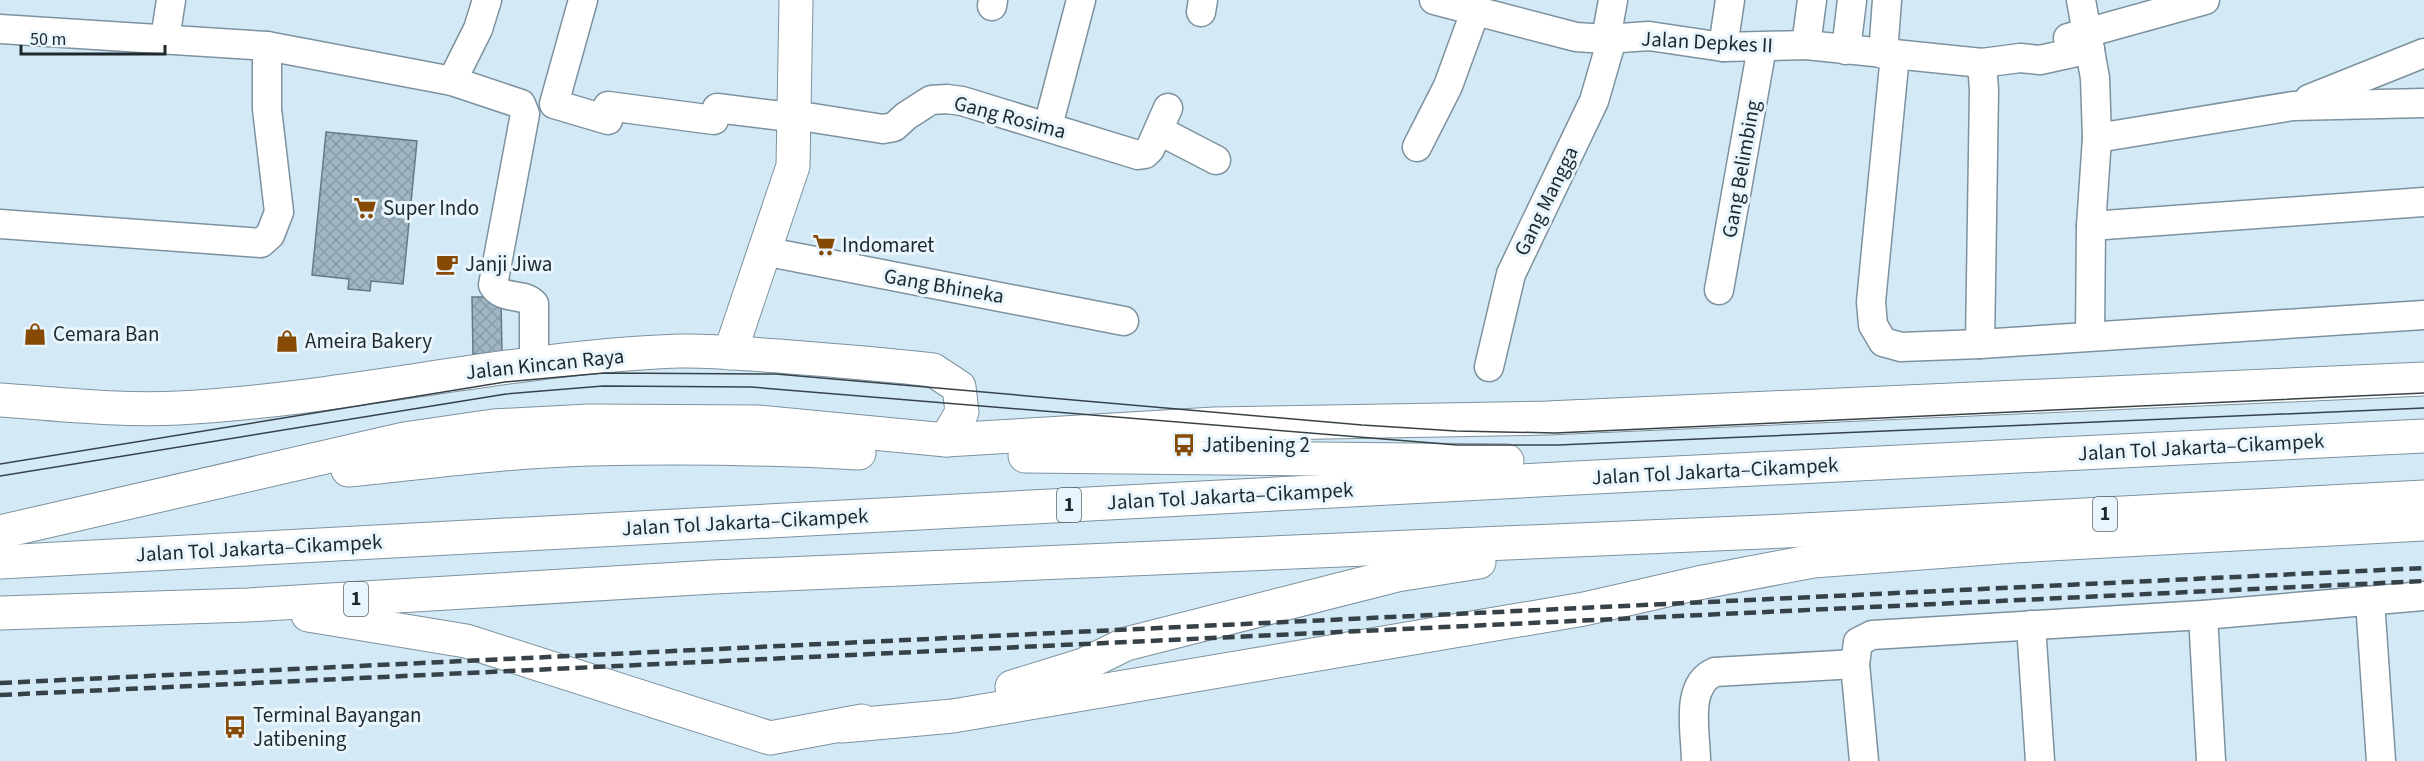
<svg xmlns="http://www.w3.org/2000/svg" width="2424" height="761" font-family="'Source Sans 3',sans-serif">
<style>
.building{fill:url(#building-cross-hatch);stroke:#667a86;stroke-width:1.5}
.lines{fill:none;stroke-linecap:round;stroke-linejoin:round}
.minor-casing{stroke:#7d929e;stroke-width:31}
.major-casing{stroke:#7d929e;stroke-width:35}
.highway-casing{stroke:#7d929e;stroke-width:35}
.minor{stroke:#fff;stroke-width:28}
.major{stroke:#fff;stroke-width:33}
.highway{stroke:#fff;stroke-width:33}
.tram{stroke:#374248;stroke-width:1.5}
.rail{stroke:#374248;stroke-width:4.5;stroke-dasharray:12 6;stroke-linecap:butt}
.labels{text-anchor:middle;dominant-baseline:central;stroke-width:6;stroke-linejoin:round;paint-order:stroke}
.shield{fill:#e8f5fd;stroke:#5b666b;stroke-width:1.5}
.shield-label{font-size:20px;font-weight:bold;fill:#1f282d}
.street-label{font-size:21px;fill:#1f282d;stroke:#e8f5fd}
.poi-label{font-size:21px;fill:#1f282d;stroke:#e8f5fd;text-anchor:start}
</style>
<defs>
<pattern id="building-cross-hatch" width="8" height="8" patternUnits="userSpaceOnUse" patternTransform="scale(1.5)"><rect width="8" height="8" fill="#a0b6c2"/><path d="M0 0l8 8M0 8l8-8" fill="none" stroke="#899ca7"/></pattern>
</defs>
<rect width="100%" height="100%" fill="#d3e9f6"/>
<g class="building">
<polygon points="326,132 417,141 403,284 371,281 370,291 348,289 349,279 312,275"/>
<polygon points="472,297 501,297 502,354 473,354"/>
</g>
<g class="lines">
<g class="minor-casing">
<g id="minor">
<polyline points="583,0 554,104 608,120 608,106 714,120 717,108 782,116"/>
<polyline points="1434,0 1576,37 1606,39 1649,36 1723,47 1806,45 1982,63 2020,58 2040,60 2090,49"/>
<polyline points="2081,0 2095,78 2097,138 2091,226 2090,335"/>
<polyline points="992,6 993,0"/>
<polyline points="1201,12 1203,0"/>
<path d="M0,29L267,46L452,81L521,104L525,114L493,285C502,301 524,292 534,304V364"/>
<polyline points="2068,38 2205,0"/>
<polyline points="165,39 171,0"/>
<polyline points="1606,39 1613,0"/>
<polyline points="1806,45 1812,0"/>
<polyline points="1723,47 1730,0"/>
<polyline points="1846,50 1852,0"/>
<polyline points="1883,54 1887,0"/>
<polyline points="1895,55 1871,302 1873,325 1883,342 1901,347 1980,344 2424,315"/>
<polyline points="452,81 478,29 487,0"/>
<polyline points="2309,99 2424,53"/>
<polyline points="794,115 883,129 894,127 906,116 931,100 947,99 962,101 1138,155 1145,154 1150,149 1168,108"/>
<polyline points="1048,126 1081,0"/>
<polyline points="1160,131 1216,160"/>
<polyline points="2097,138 2293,106 2424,103"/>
<polyline points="1417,147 1448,86 1475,12"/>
<polyline points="0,224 261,243 270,235 279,212 267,109 267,46"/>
<polyline points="2091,226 2424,202"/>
<polyline points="763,251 1124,321"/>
<polyline points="1719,290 1762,47"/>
<polyline points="1980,344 1984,90 1982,63"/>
<polyline points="1489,367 1511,274 1594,101 1612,39"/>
<polyline points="2370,601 2381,761"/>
<polyline points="2203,615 2211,761"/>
<polyline points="2031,625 2040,761"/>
<polyline points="1855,664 1864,761"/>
<path d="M1696,761C1696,733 1684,685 1715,672L1855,664L1858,642L1872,635L2203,615L2424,596"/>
</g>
</g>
<g class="major-casing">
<g id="major">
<polyline points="730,353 793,166 796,0"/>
<path d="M0,400C59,404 119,411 179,408C347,399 511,357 679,351C712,350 746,354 778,356C830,360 882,364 933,370L959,387L962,412L946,440"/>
</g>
</g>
<g class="highway-casing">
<g id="highway">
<polyline points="1025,456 1507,461"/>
<path d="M348,470C428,462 509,451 589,449C679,447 770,448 859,453"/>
<polyline points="0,532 404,439 493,426 589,421 758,422 946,440 1214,424 1547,418 2424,379"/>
<polyline points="0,562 1595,477 2424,436"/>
<polyline points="0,613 248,605 713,577 1785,531 2424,497"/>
<polyline points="308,615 466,641 770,738 862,721"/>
<polyline points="1012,687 1083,665 1126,644 1397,575 1479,562"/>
<polyline points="842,726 953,716 1584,609 1698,583 1813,561 2014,546 2424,524"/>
</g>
</g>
<use href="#minor" class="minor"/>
<use href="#major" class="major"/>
<use href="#highway" class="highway"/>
<g class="tram">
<polyline points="0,464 505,382 604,373 776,374 1362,425 1456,431 1555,433 2424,393"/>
<polyline points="0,476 506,394 603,386 751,387 1457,445 1558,445 2424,408"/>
</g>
<g class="rail">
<polyline points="0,683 2424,568"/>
<polyline points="0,695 2424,581"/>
</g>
</g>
<defs>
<g id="supermarket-bare" transform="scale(1.8)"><path d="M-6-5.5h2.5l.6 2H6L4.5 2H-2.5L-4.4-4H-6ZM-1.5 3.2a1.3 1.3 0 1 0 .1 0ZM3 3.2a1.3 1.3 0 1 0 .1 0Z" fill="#864a05" stroke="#e8f5fd" stroke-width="2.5" paint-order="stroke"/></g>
<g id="cafe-bare" transform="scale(1.8)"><path d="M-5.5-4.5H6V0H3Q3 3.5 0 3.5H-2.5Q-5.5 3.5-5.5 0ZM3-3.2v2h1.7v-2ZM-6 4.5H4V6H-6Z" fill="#864a05" stroke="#e8f5fd" stroke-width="2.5" paint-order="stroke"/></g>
<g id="shop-bare" transform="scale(1.8)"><path d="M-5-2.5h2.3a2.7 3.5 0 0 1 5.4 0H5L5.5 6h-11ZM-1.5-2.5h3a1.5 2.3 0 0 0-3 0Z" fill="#864a05" stroke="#e8f5fd" stroke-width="2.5" paint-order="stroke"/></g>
<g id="bus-bare" transform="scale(1.8)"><path d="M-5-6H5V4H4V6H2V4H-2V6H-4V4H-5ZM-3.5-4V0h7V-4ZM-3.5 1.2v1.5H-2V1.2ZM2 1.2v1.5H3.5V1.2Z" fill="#864a05" stroke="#e8f5fd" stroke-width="2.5" paint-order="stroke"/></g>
</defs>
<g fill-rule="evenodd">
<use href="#supermarket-bare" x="365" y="208"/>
<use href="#supermarket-bare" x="824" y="245"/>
<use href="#cafe-bare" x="447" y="264"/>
<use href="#shop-bare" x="35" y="334"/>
<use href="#shop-bare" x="287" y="341"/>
<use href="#bus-bare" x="1184" y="445"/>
<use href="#bus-bare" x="235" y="727"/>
</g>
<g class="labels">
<g class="shield">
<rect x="1057" y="488" width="24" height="34" rx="4.5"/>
<rect x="2093" y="497" width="24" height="34" rx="4.5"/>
<rect x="344" y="582" width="24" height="34" rx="4.5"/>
</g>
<g class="shield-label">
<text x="1069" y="505">1</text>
<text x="2105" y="514">1</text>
<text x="356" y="599">1</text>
</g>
<g class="street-label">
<text transform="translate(1707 42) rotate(3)">Jalan Depkes II</text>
<text transform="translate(1010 117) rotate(15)">Gang Rosima</text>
<text transform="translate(1741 169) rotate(-80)">Gang Belimbing</text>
<text transform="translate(1546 201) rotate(-64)">Gang Mangga</text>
<text transform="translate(944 286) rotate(10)">Gang Bhineka</text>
<text transform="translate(545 364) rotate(-6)">Jalan Kincan Raya</text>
<text transform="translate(2201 447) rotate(-3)">Jalan Tol Jakarta–Cikampek</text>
<text transform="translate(1715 471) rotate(-3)">Jalan Tol Jakarta–Cikampek</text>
<text transform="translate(1230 496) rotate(-3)">Jalan Tol Jakarta–Cikampek</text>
<text transform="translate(745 522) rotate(-3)">Jalan Tol Jakarta–Cikampek</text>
<text transform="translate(259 548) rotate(-3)">Jalan Tol Jakarta–Cikampek</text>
</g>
<g class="poi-label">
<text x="383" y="208">Super Indo</text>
<text x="842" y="245">Indomaret</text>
<text x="465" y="264">Janji Jiwa</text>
<text x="53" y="334">Cemara Ban</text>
<text x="305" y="341">Ameira Bakery</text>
<text x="1202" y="445">Jatibening 2</text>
<text x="253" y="715">Terminal Bayangan<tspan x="253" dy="24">Jatibening</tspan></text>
</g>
</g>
<path d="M21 45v9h144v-9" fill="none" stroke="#1f282d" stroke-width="3"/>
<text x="30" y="45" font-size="18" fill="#1f282d" stroke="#e8f5fd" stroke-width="4.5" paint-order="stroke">50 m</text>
</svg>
